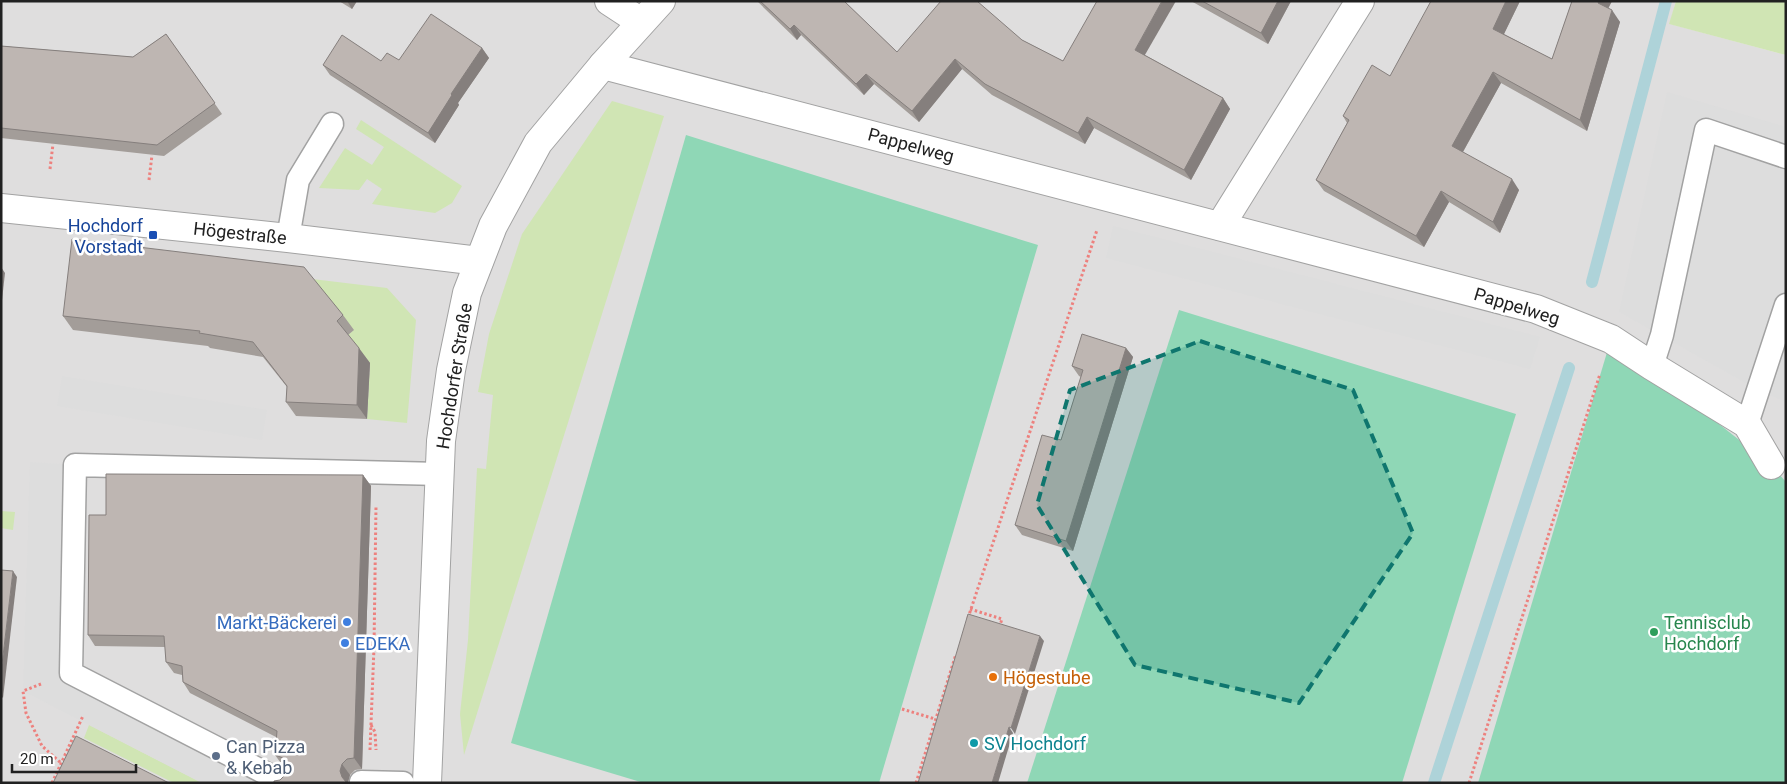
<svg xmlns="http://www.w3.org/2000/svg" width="1787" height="784" font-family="Roboto,sans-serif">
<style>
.residential{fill:#dfdede}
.grass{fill:#d0e5b4}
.pitch{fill:#8fd7b6}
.parking{fill:#ddd}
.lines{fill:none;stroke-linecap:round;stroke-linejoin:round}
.stream{stroke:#aed3d9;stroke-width:12}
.service-casing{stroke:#a2a2a2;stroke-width:25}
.minor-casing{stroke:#a2a2a2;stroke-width:30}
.tertiary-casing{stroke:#a2a2a2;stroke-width:30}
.path{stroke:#ed817e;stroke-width:3;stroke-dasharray:2.5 2.5;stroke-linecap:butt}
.service{stroke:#fff;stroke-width:22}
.minor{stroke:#fff;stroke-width:28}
.tertiary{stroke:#fff;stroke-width:28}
.wall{fill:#a39d99}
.shaded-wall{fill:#857f7d}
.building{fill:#beb6b2;stroke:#857f7d}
.marked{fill:#0f766e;fill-opacity:0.2;stroke:#0f766e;stroke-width:4;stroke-dasharray:10 6;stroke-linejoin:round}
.transit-dot{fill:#1a4fb4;stroke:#fff;stroke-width:2}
.shop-dot{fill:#3f7fe0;stroke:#fff;stroke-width:2}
.leisure-dot{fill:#2e9e5b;stroke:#fff;stroke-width:2}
.food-dot{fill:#e8710a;stroke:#fff;stroke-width:2}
.culture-dot{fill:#0f9aa8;stroke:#fff;stroke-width:2}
.service-dot{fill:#5c6f8a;stroke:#fff;stroke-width:2}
.labels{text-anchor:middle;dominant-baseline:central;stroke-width:5;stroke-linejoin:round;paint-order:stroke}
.street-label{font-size:18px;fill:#212121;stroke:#fff}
.transit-label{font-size:18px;fill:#164399;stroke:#fff;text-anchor:end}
.shop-label{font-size:18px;fill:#366cbe;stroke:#fff;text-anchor:end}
.leisure-label{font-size:18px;fill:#27864d;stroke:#fff;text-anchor:start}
.food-label{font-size:18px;fill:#c56008;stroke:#fff;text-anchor:start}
.culture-label{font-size:18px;fill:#0d838f;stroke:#fff;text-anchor:start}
.service-label{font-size:18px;fill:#4e5e75;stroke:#fff;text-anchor:start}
</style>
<rect width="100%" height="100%" fill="#f0ede9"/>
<polygon class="residential" points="1,1 1676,1 1670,24 1786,55 1786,783 1,783"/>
<g class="grass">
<polygon points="1676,1 1786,1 1786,55 1669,24"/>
<polygon points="612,101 664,116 464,755 460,714 468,640 477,468 486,469 493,395 478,392 489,334 522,234"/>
<polygon points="361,120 462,186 452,203 435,213 372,204 382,189 367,179 359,190 319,188 345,148 372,165 384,147 356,129"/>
<polygon points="304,278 387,288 416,320 407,423 367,419 370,363 347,336 353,330"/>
<polygon points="1,511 15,512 13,530 1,528"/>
<polygon points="89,725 202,783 174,783 84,738"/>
</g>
<g class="pitch">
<polygon points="686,135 1038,245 879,783 644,783 511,743"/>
<polygon points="1179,310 1516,414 1402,783 1027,783"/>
<polygon points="1611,339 1771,465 1786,482 1786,783 1478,783"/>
</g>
<g class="parking">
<polygon points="1667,92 1786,127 1786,402 1758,390 1619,312"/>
<polygon points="1113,226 1540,337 1530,369 1106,258"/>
<polygon points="62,376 267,410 262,440 57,406"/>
<polygon points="30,462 75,465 71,673 256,768 249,783 202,783 23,691"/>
</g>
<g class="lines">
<g class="stream">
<polyline points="1592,282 1666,1"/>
<polyline points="1434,783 1569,368"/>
</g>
<g class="service-casing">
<g id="service">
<polyline points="288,238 298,180 332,124"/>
<polyline points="1652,366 1662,335 1706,130 1786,157"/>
<polyline points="1747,424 1786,305"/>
<polyline points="282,779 275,778 71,673 75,465 440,474"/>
<polyline points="361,782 403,783"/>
</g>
</g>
<g class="minor-casing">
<g id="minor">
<polyline points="609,1 641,22"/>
<polyline points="603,65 1536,309 1611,339 1652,366 1747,424 1771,465"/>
<polyline points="1,208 288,238 479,261"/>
<polyline points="1220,226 1360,1"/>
</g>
</g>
<g class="tertiary-casing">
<polyline id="tertiary" points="427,783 441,441 451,370 467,293 493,226 538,143 603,65 661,1"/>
</g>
<g class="path">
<polyline points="50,169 53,144"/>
<polyline points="149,180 152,155"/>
<polyline points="970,609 1002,619 999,628"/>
<polyline points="968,618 1097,230"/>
<polyline points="366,646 398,647"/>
<polyline points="41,684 23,691 26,713 42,746 61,763"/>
<polyline points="902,709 935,719"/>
<polyline points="371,725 375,732 376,750"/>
<polyline points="370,750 374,647 376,506"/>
<polyline points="52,783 83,716"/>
<polyline points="916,783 956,654"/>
<polyline points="1469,783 1600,374"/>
</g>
<use href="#service" class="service"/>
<use href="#minor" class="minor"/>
<use href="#tertiary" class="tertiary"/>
</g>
<g class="wall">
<polygon points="339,1 357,1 352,9"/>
<polygon points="757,1 844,1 897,52 1022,40 1063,61 1145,55 1223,98 1230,109 1191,180 1094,128 1085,144 992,95 962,69 919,122 874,84 864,95 801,35 797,40"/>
<polygon points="1191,1 1291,1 1268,44"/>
<polygon points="1520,1 1504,34 1552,59 1572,1 1612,1 1608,9 1620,22 1587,131 1501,83 1463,152 1519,190 1500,233 1449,202 1424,247 1324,191 1316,180 1347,123 1343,116 1390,76"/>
<polygon points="166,34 222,114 164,156 1,138 1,46 133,57"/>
<polygon points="482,48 489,58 458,103 459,105 435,143 330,75 323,65 399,60"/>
<polygon points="343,315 354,330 348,335 370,363 367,419 296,416 286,402 287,387 263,357 210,348 208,346 73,330 63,316"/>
<polygon points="1126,348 1133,357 1073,551 1022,535 1015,525 1061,440 1081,377 1079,376 1072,366"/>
<polygon points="363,475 371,486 362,769 355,770 350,775 348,782 280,780 284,776 287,769 287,768 283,766 275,755 276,737 190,693 183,682 182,675 174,673 166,662 165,647 95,646 88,635 106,515"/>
</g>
<g class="shaded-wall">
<polygon points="347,1 357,1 352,9"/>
<polygon points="1162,1 1176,1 1142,60 1135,50"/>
<polygon points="1278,1 1291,1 1268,44 1261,33"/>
<polygon points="1506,1 1520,1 1501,40 1493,29"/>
<polygon points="1599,1 1612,1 1605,14 1598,3"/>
<polygon points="1612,10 1620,22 1587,131 1580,120"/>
<polygon points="794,25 801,35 797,40 790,29"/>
<polygon points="482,48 489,58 458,103 459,105 435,143 428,133 451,94"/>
<polygon points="955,59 962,69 919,122 912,111"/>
<polygon points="1493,72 1501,83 1460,157 1452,146"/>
<polygon points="866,74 874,84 864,95 856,84"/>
<polygon points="1223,98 1230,109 1191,180 1184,170"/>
<polygon points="1087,117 1094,128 1085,144 1078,133"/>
<polygon points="1512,179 1519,190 1500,233 1493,222"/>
<polygon points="1441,191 1449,202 1424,247 1416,236"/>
<polygon points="1,267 5,273 1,309"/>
<polygon points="359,348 370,363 367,419 357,405"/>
<polygon points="1126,348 1133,357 1073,551 1066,541"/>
<polygon points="363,475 371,486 362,769 354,758"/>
<polygon points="13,571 17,577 3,698 1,696 1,673"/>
<polygon points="1040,636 1044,641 1015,734 1011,728"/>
<polygon points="1009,727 1013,733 998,783 992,783"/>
<polygon points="342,764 350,775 348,782 346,783 342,777 340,771"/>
</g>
<g class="building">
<polygon points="760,1 844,1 897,52 941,1 977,1 1022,40 1063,61 1097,1 1162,1 1135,50 1223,98 1184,170 1087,117 1078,133 985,84 955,59 912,111 866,74 856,84 794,25 790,29"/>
<polygon points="1202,1 1278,1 1261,33"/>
<polygon points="1431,1 1506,1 1493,29 1552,59 1572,1 1599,1 1598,3 1612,10 1580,120 1493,72 1452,146 1512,179 1493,222 1441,191 1416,236 1316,180 1349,120 1343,116 1372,65 1390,76"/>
<polygon points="431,14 482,48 451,94 452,95 428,133 323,65 342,35 381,61 387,53 399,60"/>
<polygon points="166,34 215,103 157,145 1,128 1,46 133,57"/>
<polygon points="72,239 304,267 343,315 337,321 359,348 357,405 286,402 287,386 253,342 199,333 200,331 63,316"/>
<polygon points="1082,334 1126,348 1066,541 1015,525 1042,435 1061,440 1083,370 1072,366"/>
<polygon points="106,474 363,475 354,758 347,759 342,764 340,771 342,777 346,782 349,783 274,783 274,781 280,780 284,776 287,769 287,764 283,758 275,755 277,731 183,682 182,666 166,662 164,636 88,635 89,515 106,515"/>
<polygon points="1,570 13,571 1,673"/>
<polygon points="968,614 1040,636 1011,728 1009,727 992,783 918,783"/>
<polygon points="76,736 169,783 53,783"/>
</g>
<path class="marked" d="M1200,341L1353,390L1413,533L1299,703L1135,665L1037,505L1070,390Z"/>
<rect class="transit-dot" x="148" y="230" width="10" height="10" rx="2.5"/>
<g class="shop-dot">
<circle cx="347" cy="622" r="5"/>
<circle cx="345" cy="643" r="5"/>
</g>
<circle class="leisure-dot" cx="1654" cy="632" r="5"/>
<circle class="food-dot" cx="993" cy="677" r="5"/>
<circle class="culture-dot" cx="974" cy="743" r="5"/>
<circle class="service-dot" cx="216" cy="756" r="5"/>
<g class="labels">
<g class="street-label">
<text transform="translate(911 145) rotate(15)">Pappelweg</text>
<text transform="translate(240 233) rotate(6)">Högestraße</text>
<text transform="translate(1517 306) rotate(17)">Pappelweg</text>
<text transform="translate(454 376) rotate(-81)">Hochdorfer Straße</text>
</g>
<g class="transit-label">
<text x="143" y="225">Hochdorf<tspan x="143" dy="21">Vorstadt</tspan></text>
</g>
<g class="shop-label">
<text x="337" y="622">Markt-Bäckerei</text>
<text x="355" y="643" text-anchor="start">EDEKA</text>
</g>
<g class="leisure-label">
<text x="1664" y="622">Tennisclub<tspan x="1664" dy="21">Hochdorf</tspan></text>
</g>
<g class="food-label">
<text x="1003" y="677">Högestube</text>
</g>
<g class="culture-label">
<text x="984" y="743">SV Hochdorf</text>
</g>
<g class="service-label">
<text x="226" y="746">Can Pizza<tspan x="226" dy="21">&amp; Kebab</tspan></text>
</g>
</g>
<rect width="1787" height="784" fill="none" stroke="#212121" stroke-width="5"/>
<path d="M12 764v8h124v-8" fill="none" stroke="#212121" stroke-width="2.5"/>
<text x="20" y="764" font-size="15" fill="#212121" stroke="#ffffff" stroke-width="4" paint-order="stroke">20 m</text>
</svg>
